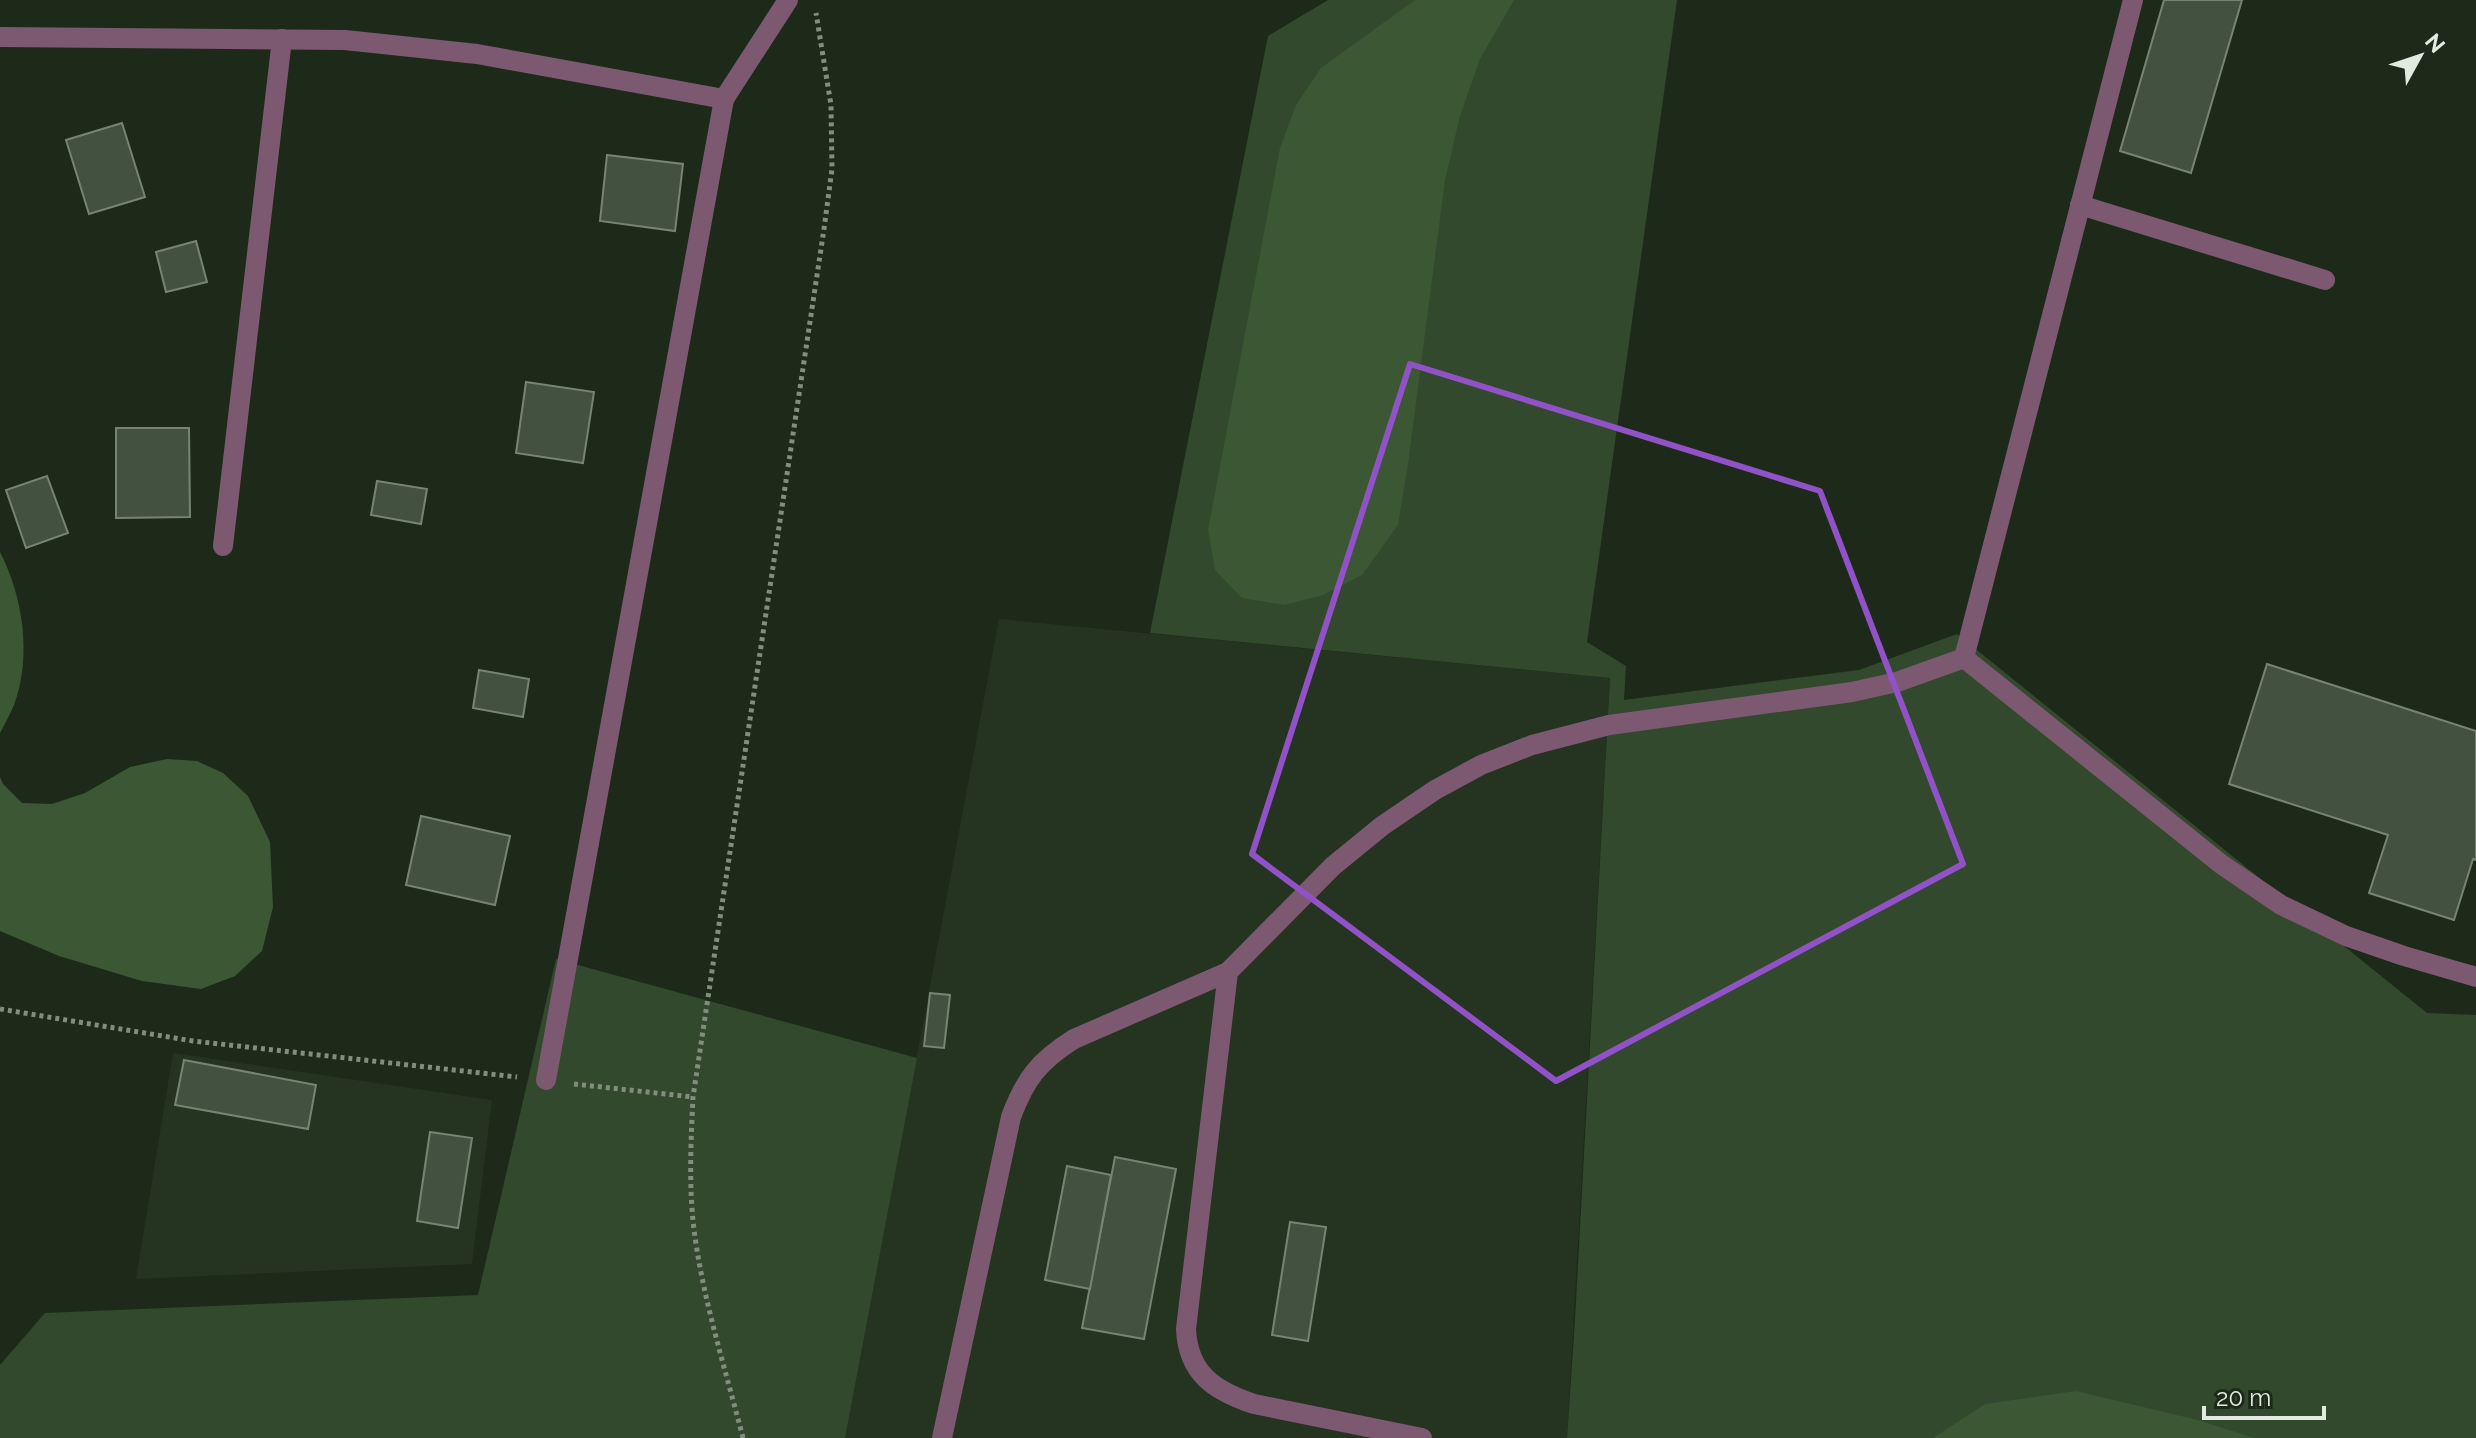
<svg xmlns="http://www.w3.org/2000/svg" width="2476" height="1438" font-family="Raleway,sans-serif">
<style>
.built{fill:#243420}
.green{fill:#32492d}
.forest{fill:#3b5734}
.building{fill:#435140;stroke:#768573;stroke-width:2}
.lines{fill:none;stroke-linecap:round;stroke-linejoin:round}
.path{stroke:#828c7f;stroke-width:5;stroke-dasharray:4 4;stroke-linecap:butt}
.minor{stroke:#7d5971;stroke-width:20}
.marked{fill:none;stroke:#9052c6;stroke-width:6;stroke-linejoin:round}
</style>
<rect width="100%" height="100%" fill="#1d2a1a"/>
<g class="built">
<polygon points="999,619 1610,678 1567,1438 845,1438"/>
<polygon points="173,1053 492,1100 472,1264 136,1279"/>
</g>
<g class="green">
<polygon points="1328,0 1677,0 1587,642 1626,666 1624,700 1859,670 1957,634 2427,1013 2476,1015 2476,1438 1567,1438 1575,1320 1610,678 1150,633 1268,36"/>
<polygon points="556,959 917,1058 845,1438 0,1438 0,1365 45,1313 478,1295"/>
</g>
<g class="forest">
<polygon points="1415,0 1514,0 1480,59 1460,116 1445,180 1408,464 1398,525 1362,575 1323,595 1284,605 1242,598 1215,570 1208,530 1280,148 1296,105 1321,68"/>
<path d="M0,552C23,597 32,656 14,705C10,714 5,724 0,733Z"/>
<polygon points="167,759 197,761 223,773 248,796 270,842 273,907 262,951 235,976 201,989 142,981 59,956 0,931 0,777 3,784 22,803 52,804 85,793 130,767"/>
<polygon points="2076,1391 2198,1420 2254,1438 1933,1438 1985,1404"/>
</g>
<g class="building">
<polygon points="2164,0 2242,0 2191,173 2120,151"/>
<polygon points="122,123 145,197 89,214 66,140"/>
<polygon points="607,155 683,164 675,231 600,221"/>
<polygon points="196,241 207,282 166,292 156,252"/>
<polygon points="526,382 594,392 583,463 516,453"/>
<polygon points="116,428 189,428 190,517 116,518"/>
<polygon points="47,476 68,533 26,548 6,490"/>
<polygon points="377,481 427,489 421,524 371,515"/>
<polygon points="2267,664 2476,731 2476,860 2473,859 2454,920 2369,893 2388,835 2229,784"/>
<polygon points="479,670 529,679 523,717 473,708"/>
<polygon points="421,816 510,836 495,905 406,885"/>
<polygon points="930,993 950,995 944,1048 924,1046"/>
<polygon points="184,1060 316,1085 308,1129 175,1105"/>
<polygon points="430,1132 472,1138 458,1228 417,1221"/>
<polygon points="1115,1157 1176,1169 1144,1339 1082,1328"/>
<polygon points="1067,1166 1111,1175 1090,1289 1045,1280"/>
<polygon points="1290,1222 1326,1227 1308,1341 1272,1335"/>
</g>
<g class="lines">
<g class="path">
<polyline points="0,1009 193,1041 517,1077"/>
<polyline points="574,1084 693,1097"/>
<path d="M743,1438C725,1367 701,1294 693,1221C689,1179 691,1138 693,1097L824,229L832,169L831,105L816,13"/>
</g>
<g class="minor">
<polyline points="0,37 345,40 477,54 724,99 788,0"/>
<polyline points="2080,205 2325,280"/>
<polyline points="223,546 282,39"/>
<polyline points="1964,658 2221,864 2281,905 2346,936 2404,956 2476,977"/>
<polyline points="546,1080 724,99"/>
<path d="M942,1438L1011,1117C1025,1079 1039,1061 1074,1039L1228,972"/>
<path d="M1422,1438L1254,1404C1215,1391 1188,1374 1186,1329L1228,972L1333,866L1382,826L1435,790L1481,765L1532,745L1609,725L1852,692L1897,682L1964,658L2133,0"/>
</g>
</g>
<path class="marked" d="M1410,364L1820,491L1963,864L1556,1081L1252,854Z"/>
<g transform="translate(2420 56) rotate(50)" stroke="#1d2a1a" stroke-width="6" paint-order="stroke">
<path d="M0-6L14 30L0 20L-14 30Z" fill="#e2ebe0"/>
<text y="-12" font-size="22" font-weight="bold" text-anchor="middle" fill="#e2ebe0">N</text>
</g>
<path d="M2204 1406v12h120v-12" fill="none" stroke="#e2ebe0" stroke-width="4"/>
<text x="2216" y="1406" font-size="24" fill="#e2ebe0" stroke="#1d2a1a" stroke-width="6" paint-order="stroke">20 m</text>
</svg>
